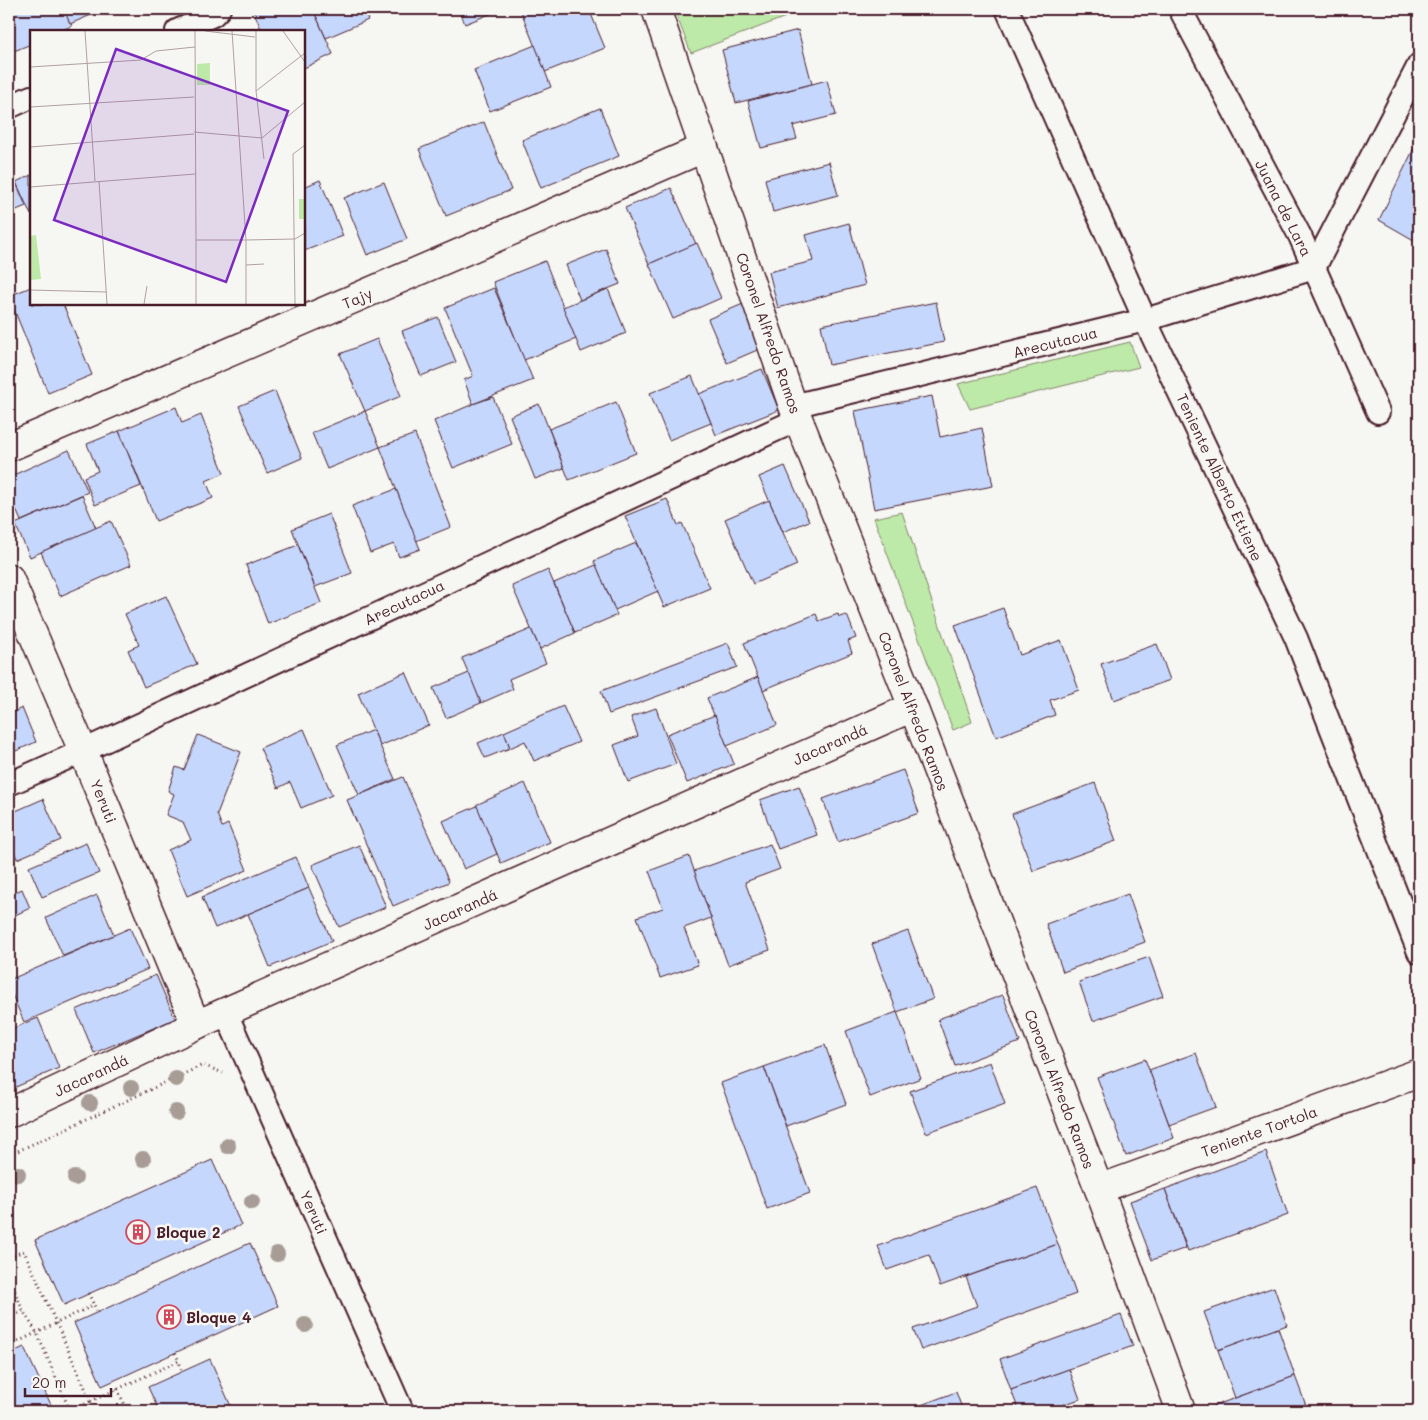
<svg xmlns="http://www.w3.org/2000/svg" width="1428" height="1420" font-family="Mali,sans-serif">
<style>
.green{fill:#bdeaa8;stroke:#84846a}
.building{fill:#c6d7fd;stroke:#4a1f2b}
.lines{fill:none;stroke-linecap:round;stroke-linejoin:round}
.street-casing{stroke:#4a1f2b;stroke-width:26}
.secondary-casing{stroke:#4a1f2b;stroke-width:31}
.path{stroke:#4a1f2b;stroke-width:3;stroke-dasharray:1 4;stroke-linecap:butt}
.street{stroke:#f6f6f2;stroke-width:22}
.secondary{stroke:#f6f6f2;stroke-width:28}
.tree{fill:#a79c96}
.labels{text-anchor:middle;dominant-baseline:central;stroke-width:5;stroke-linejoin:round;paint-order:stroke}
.street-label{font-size:15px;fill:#4a1f2b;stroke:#f6f6f2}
.poi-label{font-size:15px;font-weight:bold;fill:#4a1f2b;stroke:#f6f6f2;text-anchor:start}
.inset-road{fill:none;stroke:#b1a0a2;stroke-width:1}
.view{fill:#7b2cbf;fill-opacity:0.15;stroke:#7b2cbf;stroke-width:2.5}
.inset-edge{fill:none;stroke:#4a1f2b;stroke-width:2.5}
</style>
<rect width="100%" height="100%" fill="#f6f6f2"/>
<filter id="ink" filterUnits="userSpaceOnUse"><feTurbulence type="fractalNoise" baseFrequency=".02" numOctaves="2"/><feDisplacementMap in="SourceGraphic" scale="10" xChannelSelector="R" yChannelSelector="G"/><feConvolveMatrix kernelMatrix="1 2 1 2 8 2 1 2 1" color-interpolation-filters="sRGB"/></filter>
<g filter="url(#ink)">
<g class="green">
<polygon points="674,9 788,9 791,15 691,53"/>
<polygon points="1130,342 1139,367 970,409 958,384"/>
<polygon points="902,512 972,722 953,730 874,518"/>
</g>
<g class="building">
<polygon points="9,9 64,9 72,26 59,31 31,31 31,44 14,51 9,41"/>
<polygon points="64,9 105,9 70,24"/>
<polygon points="255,9 313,9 333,54 304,68 304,31 262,31 253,10"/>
<polygon points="313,9 363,9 368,20 326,38"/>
<polygon points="459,9 502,9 465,24"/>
<polygon points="520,9 589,9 605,48 545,72"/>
<polygon points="798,30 812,84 736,103 722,50"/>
<polygon points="535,45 551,87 490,111 474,70"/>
<polygon points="827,80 836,115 793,126 797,139 761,148 748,101"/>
<polygon points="600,108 619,156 541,188 522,140"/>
<polygon points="484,122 511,190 446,216 419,149"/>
<polygon points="1419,138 1419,243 1379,220"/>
<polygon points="829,162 838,195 773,212 765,179"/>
<polygon points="9,166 26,206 9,213"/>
<polygon points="31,175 31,215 16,182"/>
<polygon points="320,180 343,236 304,251 304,187"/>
<polygon points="384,182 407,239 367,255 344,198"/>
<polygon points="671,188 696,244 649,264 625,208"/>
<polygon points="849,223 865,285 778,308 769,272 813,261 806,235"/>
<polygon points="697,243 721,298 673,319 649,264"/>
<polygon points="606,249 620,284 580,300 566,265"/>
<polygon points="545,261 576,339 524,360 493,282"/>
<polygon points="31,287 31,304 63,304 92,375 48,393 9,297 9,296"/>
<polygon points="494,288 533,380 473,404 464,380 473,376 445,308"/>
<polygon points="608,289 626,333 581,352 563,307"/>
<polygon points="750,301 769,345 727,363 708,319"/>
<polygon points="936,302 944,342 829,365 821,325"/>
<polygon points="438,317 456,362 421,376 402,331"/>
<polygon points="377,339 401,396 365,411 340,354"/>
<polygon points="762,369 779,410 716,435 699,394"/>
<polygon points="692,376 711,423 669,440 650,393"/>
<polygon points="275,391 302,458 267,473 239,406"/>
<polygon points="932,396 940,437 982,428 993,486 874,509 855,411"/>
<polygon points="493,397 512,444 453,468 434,421 473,404"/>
<polygon points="616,402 636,453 569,480 549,429"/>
<polygon points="539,404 564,468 535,479 510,416"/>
<polygon points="176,407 182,423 201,415 224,473 206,481 213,498 156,521 119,431"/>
<polygon points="365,411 380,447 327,469 312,433"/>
<polygon points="119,431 141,486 95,505 84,477 98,471 87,444"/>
<polygon points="415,434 451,527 416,541 380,447"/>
<polygon points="69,450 88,492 21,521 9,493 9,477"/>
<polygon points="785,466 809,521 783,532 759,477"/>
<polygon points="396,489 420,549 399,557 394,544 370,553 352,506"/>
<polygon points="82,495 96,528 30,557 15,524"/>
<polygon points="667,499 678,525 682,523 710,588 664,607 625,516"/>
<polygon points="769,500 797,565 753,584 725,519"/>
<polygon points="329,514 352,573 315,587 292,529"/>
<polygon points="111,521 131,565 60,596 41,552"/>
<polygon points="636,543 658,591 615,610 594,561"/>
<polygon points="298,545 321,603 268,624 246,565"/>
<polygon points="596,565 617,615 575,633 554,583"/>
<polygon points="548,570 575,633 540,649 512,586"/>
<polygon points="166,596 197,664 144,687 128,650 139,645 125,614"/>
<polygon points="1003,608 1020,655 1061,640 1079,690 1050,700 1055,715 996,737 955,625"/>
<polygon points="816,614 819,621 838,614 839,617 847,615 856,638 848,641 852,653 763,690 744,643"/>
<polygon points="531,629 546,663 509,679 513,689 481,703 462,658"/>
<polygon points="728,643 737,667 609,714 601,691"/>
<polygon points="1157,644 1170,680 1114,700 1101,664"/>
<polygon points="406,672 429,725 380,746 358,693"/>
<polygon points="469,673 481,703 446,718 433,688"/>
<polygon points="758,677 777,725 727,746 707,698"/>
<polygon points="563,706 579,742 534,761 525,741 510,748 504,732"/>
<polygon points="22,708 36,742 9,754 9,714"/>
<polygon points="656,708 676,764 628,782 614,745 638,736 631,717"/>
<polygon points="715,715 734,764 687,783 667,734"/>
<polygon points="304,729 332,795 301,808 290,782 278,788 260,748"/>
<polygon points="373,730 395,779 359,795 337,745"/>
<polygon points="504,732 510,748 485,758 478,743"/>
<polygon points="198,735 241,752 217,814 222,827 228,824 247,870 187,896 168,850 191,840 183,822 166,815 174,794 168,791 176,767 184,770"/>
<polygon points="903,770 919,813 838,842 823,799"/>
<polygon points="403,777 449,882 393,906 347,800"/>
<polygon points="525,783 550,842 501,863 476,805"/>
<polygon points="1095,783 1116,841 1033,871 1012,814"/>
<polygon points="799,786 817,835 778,849 760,800"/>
<polygon points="43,799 61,840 17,859 9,838 9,814"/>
<polygon points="477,806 497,854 464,869 443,821"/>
<polygon points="86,843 99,873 42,897 29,867"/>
<polygon points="770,844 780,869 745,882 770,950 728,965 694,871"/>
<polygon points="359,845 386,907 339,927 312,865"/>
<polygon points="689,856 711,918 684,928 698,965 660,978 637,917 663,908 649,871"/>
<polygon points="296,857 309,888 215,928 202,897"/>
<polygon points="309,888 332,941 270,967 248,914"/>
<polygon points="22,889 30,908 9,918 9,895"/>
<polygon points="1128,894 1145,942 1063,972 1046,924"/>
<polygon points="97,895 114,935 63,956 46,918"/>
<polygon points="130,928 148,969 24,1022 9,988 9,980"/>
<polygon points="908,931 933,999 897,1012 872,944"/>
<polygon points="1149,957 1163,996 1093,1021 1079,982"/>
<polygon points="156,975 175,1019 94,1053 76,1010"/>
<polygon points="1003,995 1020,1042 955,1066 938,1019"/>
<polygon points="897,1012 921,1078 870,1097 846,1031"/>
<polygon points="38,1018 59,1068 9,1090 9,1030"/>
<polygon points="825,1045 846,1104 786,1126 764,1067"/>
<polygon points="1196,1053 1216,1107 1169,1124 1149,1070"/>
<polygon points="1145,1059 1174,1138 1126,1156 1097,1077"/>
<polygon points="990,1062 1005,1104 926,1133 910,1091"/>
<polygon points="764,1067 810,1193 767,1209 721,1083"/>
<polygon points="1266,1152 1288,1215 1188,1251 1165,1189"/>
<polygon points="212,1160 241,1225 64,1305 35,1240"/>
<polygon points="1037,1188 1058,1244 940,1286 929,1255 887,1270 878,1246"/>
<polygon points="1165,1189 1186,1248 1152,1260 1130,1201"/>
<polygon points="250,1243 278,1306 102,1386 74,1323"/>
<polygon points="1058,1244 1076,1294 921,1350 913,1329 977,1306 966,1277"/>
<polygon points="1274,1287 1287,1325 1218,1350 1204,1312"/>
<polygon points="1121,1315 1133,1346 1011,1390 1000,1359"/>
<polygon points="1278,1328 1295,1376 1235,1398 1218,1350"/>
<polygon points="24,1347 52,1407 42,1411 9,1411 9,1354"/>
<polygon points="210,1359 233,1411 159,1411 148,1387"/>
<polygon points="1069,1369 1080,1399 1045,1411 1019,1411 1011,1390"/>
<polygon points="1295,1376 1308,1411 1212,1411 1211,1407"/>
<polygon points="956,1392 963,1411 905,1411"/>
</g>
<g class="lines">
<g class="street-casing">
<g id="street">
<polyline points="1007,9 1145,320 1296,638 1419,952"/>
<polyline points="1180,9 1300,236 1378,412"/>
<polyline points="177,31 213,15 219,9"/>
<polyline points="9,107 31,97"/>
<polyline points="793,406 1145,320 1314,268 1419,65"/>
<polyline points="9,784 83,751 799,419"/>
<polyline points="226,1013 402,1411"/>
</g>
</g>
<g class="secondary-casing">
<g id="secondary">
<polyline points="656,9 793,406 913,707 1099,1189 1181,1411"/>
<polyline points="9,447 704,148"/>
<polyline points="9,578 83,751 196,1025"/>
<polyline points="9,1113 196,1025 913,707"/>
<polyline points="1099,1189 1419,1073"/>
</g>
</g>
<g class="path">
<polyline points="9,1155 203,1065 223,1073"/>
<polyline points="9,1257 24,1251 91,1401 179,1361 182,1371"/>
<polyline points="9,1277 23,1311 37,1333 70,1411"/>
<polyline points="88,1293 94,1305"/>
<polyline points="9,1318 23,1311"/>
<polyline points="9,1346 94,1305 97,1312"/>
<polyline points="175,1353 179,1361"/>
<polyline points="117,1389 128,1411"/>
<polyline points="71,1411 91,1401"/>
</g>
<use href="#street" class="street"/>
<use href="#secondary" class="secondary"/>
</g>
<g class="tree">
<circle cx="176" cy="1079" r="8"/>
<circle cx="131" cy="1088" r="8"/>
<circle cx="90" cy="1103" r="8"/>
<circle cx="176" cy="1112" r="8"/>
<circle cx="228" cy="1146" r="8"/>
<circle cx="143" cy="1159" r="8"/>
<circle cx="18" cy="1174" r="8"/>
<circle cx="75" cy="1178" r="8"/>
<circle cx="252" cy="1202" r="8"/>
<circle cx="277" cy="1254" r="8"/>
<circle cx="305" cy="1325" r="8"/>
</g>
</g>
<defs>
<g id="building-ring" transform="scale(1.25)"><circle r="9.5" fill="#f6f6f2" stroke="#d1495b" stroke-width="1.5"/><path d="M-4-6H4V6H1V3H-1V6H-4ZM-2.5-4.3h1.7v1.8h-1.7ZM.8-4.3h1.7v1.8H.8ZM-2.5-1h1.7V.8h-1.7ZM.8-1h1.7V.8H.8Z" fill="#d1495b"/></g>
</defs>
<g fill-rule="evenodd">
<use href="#building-ring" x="138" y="1232"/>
<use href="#building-ring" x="169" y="1317"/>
</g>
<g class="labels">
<g class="street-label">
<text transform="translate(1284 208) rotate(63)">Juana de Lara</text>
<text transform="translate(357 298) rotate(-23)">Tajy</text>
<text transform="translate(769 333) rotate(71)">Coronel Alfredo Ramos</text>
<text transform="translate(1055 342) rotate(-14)">Arecutacua</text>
<text transform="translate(1220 477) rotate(65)">Teniente Alberto Ettiene</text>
<text transform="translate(404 602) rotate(-25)">Arecutacua</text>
<text transform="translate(914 711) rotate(69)">Coronel Alfredo Ramos</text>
<text transform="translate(830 744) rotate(-24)">Jacarandá</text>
<text transform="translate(104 801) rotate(68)">Yeruti</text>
<text transform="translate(460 909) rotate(-24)">Jacarandá</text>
<text transform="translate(91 1075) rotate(-25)">Jacarandá</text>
<text transform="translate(1060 1089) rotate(69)">Coronel Alfredo Ramos</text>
<text transform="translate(1259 1131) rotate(-20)">Teniente Tortola</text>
<text transform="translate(314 1212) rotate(66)">Yeruti</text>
</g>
<g class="poi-label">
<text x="156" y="1232">Bloque 2</text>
<text x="186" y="1317">Bloque 4</text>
</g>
</g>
<g transform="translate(30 30)">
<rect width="275" height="275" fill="#f6f6f2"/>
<path d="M180,33V55H167V34ZM269,169H275V189H269ZM6,205L11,249L0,250V206Z" fill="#bdeaa8"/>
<path class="inset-road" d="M55,1L65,151M165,1L166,210H216V274M175,1L225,7M202,1L216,210L265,209L275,203M226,1V61L234,129M253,1L275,32M0,37L111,30L126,21L165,17M226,61L275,23M0,77L164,67M164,102L232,108L275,72M0,117L164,104M69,151L77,274M0,157L165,144M166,210V274M216,235L234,234M0,260L77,262M114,274L117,256M265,274L263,124L275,115"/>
<path class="view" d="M86,19L258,81L196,252L24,190Z"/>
<rect width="275" height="275" class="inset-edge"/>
</g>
<rect width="1428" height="1420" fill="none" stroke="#f6f6f2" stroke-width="30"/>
<rect x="15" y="15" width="1398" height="1390" fill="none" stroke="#4a1f2b" stroke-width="2" filter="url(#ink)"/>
<path d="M25 1388v8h86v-8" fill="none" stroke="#4a1f2b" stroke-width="2.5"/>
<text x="32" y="1388" font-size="15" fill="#4a1f2b" stroke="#f6f6f2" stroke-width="4" paint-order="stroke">20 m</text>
</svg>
